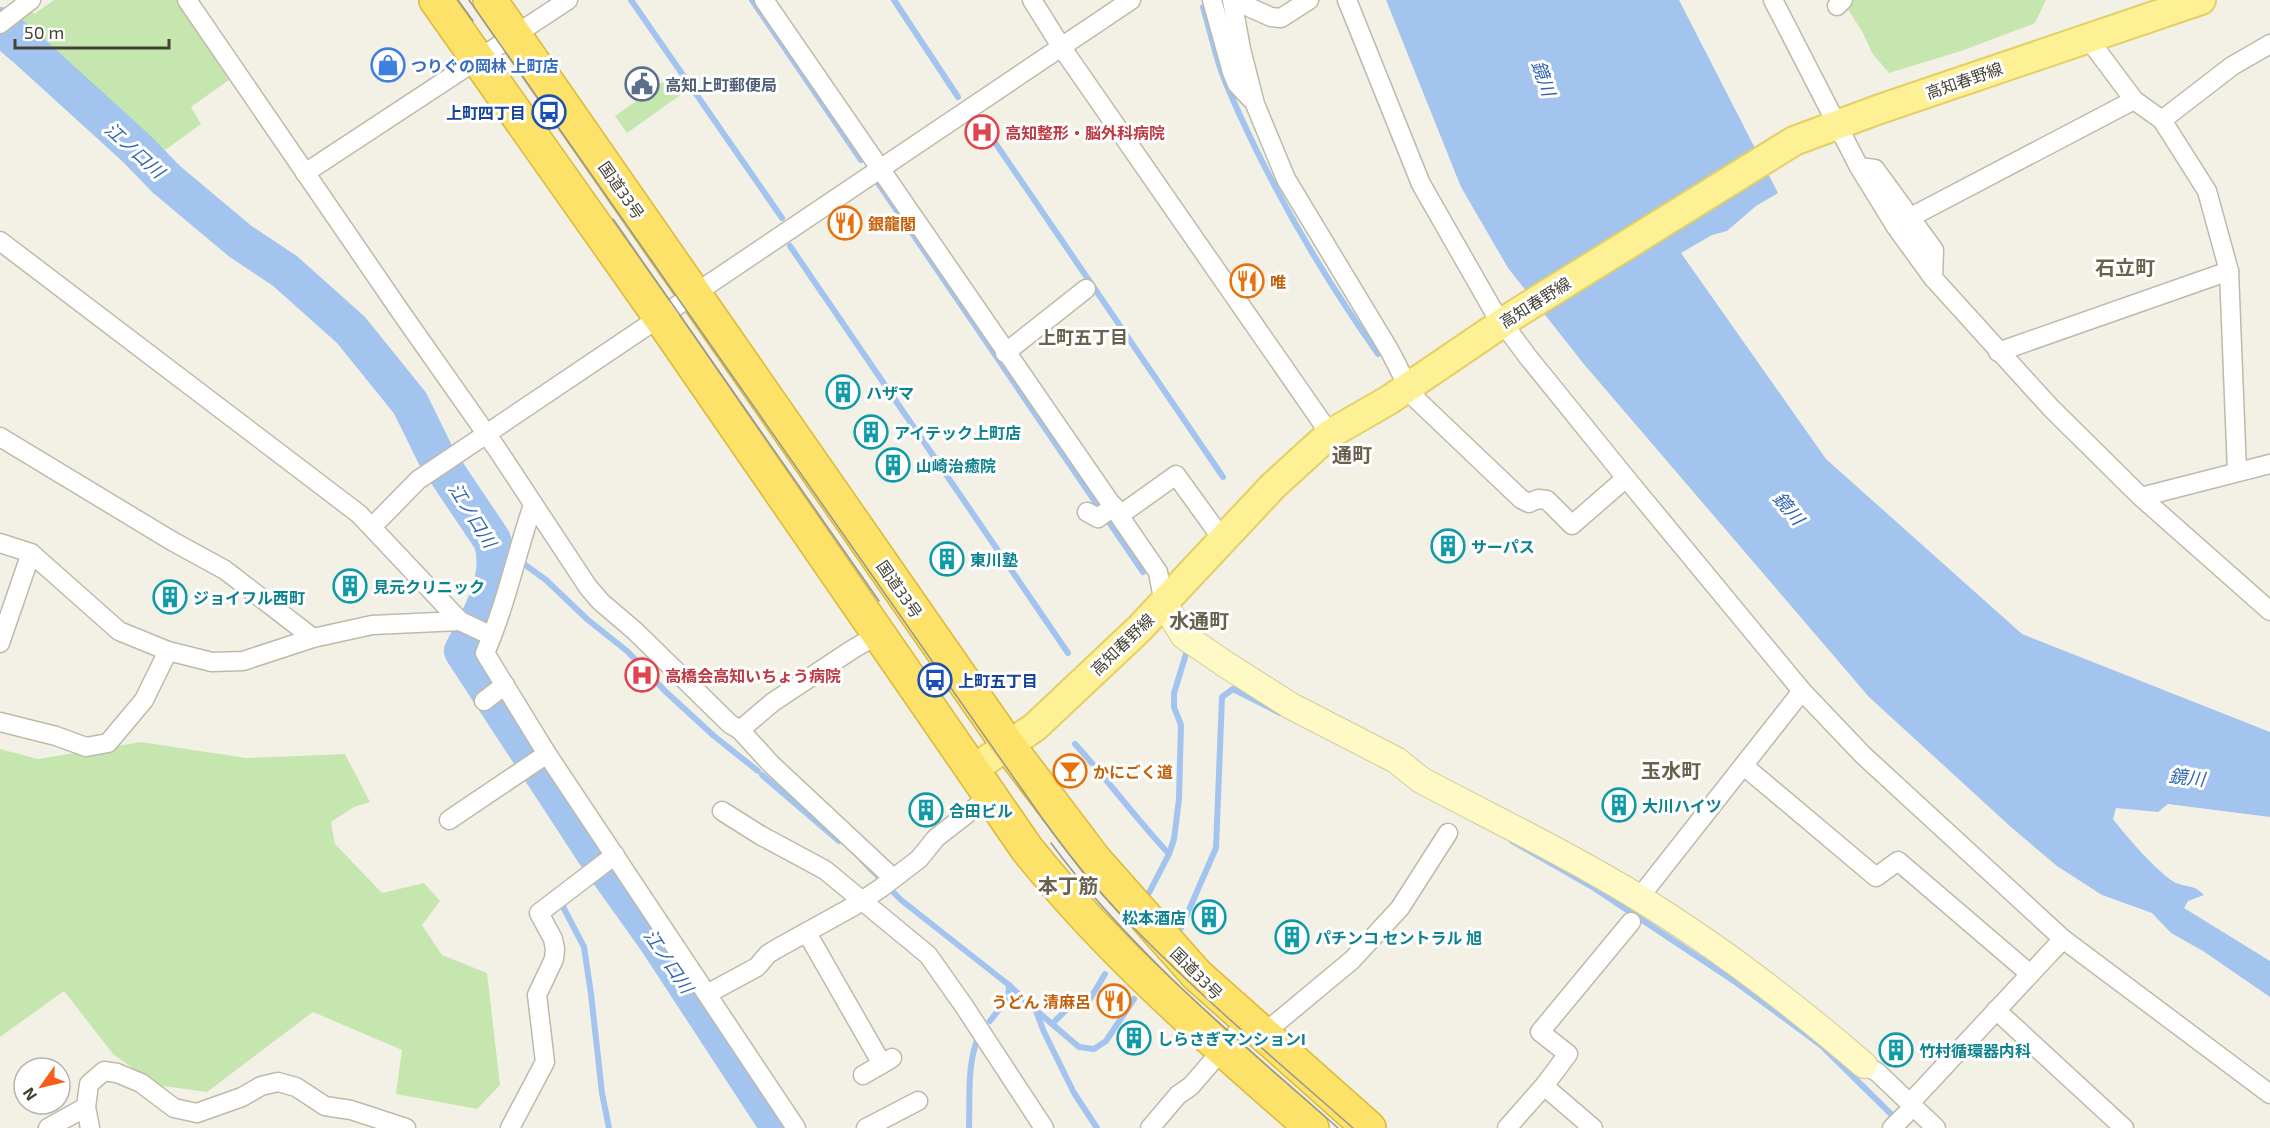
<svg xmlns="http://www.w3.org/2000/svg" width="2270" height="1128" font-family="'Exo 2','Noto Sans JP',sans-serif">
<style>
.green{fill:#c5e7af}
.water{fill:#a3c4ef}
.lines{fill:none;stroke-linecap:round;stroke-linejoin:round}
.stream{stroke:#a3c4ef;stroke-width:6}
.river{stroke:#a3c4ef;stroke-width:38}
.street-casing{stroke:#bebaa9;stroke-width:21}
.secondary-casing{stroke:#d2cc97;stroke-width:28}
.primary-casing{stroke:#e2d065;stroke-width:32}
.highway-casing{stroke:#dbb938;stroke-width:36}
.street{stroke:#fff;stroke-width:18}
.secondary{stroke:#fef9c5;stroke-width:26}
.primary{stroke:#fdf095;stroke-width:28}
.highway{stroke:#fce268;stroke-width:33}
.tram{stroke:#959595;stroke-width:1.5}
.labels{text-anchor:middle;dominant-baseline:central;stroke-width:6;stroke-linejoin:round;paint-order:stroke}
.shop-label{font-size:16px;font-weight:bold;fill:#366cbe;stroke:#fff;text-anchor:start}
.street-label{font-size:16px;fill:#454235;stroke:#fff}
.service-label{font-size:16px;font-weight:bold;fill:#4e5e75;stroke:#fff;text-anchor:start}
.transit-label{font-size:16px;font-weight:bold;fill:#164399;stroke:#fff;text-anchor:end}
.health-label{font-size:16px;font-weight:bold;fill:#be3a42;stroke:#fff;text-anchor:start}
.food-label{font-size:16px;font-weight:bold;fill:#c56008;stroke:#fff;text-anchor:start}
.culture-label{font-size:16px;font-weight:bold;fill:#0d838f;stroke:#fff;text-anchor:start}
.water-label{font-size:18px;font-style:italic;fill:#3065b0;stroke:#fff}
.neighbourhood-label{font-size:18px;font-weight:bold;fill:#68614d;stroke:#fff}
.quarter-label{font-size:20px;font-weight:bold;fill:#68614d;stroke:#fff}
</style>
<rect width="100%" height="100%" fill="#f3f1e6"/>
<g class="green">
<polygon points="54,0 176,0 229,80 191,107 201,124 154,158 56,58 12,22 31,9 34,14"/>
<polygon points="1842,0 2046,0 2035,23 1961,51 1889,73 1872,53 1863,33"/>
<polygon points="674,74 686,91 627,133 615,116"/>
<polygon points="141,742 246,758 345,754 370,802 354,807 331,822 335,844 382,893 424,883 440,901 422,925 442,955 487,973 500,1085 477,1109 396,1094 402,1050 313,1012 207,1092 156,1085 113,1054 64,991 0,1037 0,749 38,759"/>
</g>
<path class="water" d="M1386,0H1679L1778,193L1756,206L1727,231L1712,235L1681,253L1826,459L2022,634L2270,732V817L2168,804L2158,812L2116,808L2113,819C2126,836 2154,868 2171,880C2183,889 2192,882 2204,895L2188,901L2184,908L2270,961V997L2203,951L2171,933L2152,913L2102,895L2057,866L2012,828L1869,697L1583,363L1508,268L1461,187Z"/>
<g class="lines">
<g class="stream">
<polyline points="631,0 782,218"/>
<polyline points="752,0 861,160"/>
<polyline points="894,0 958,97"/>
<path d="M1203,7C1211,33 1216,62 1227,86C1267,180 1319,270 1378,354"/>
<polyline points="979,119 1223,477"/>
<polyline points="878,183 1143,572"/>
<polyline points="790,246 1068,653"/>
<polyline points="498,555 524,564 546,580 588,620 627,651 665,691 714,736 758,771"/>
<path d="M1075,744C1108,780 1136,819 1169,854L1149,893"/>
<polyline points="762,775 839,841"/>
<polyline points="1512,841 1594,888 1737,983 1822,1046 1896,1119"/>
<polyline points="1169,854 1174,839 1179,799 1181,725 1174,707 1174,693 1186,654"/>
<polyline points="861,859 901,900 1009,985 1036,1011 1044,1032 1074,1093 1097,1128"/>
<polyline points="562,900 560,901 584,947 591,994 602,1093 609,1128"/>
<polyline points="1181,928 1216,848 1222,697 1233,689 1280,713"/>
<polyline points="1038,1012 1079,1047 1094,1049 1106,1041 1134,999"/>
<polyline points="990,1021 1008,998 1009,985"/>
<polyline points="1053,1023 1070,1006 1084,1009 1105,974"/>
<path d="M969,1128C970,1100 967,1067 977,1040"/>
</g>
<path class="river" d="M0,26L26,48L137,149L166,179L240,241L285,271L351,330L410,403L437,458L492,540C505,577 480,618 463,651L597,856L657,940L780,1128"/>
<g class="street-casing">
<g id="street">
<polyline points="187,0 400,311 497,449 588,587 601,602 635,631 730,724 740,730 771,764 893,878"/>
<polyline points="764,0 1158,572 1164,604"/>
<polyline points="1032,0 1062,48 1330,434"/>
<polyline points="1212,0 1232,72 1237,84 1250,98"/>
<path d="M1232,0L1241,49L1255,104L1286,179L1388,348C1398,365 1405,384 1416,399L1521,499L1529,503L1538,499L1547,500L1572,525L1626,478"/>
<polyline points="1233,0 1271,17 1281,18 1309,0"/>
<polyline points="1347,0 1421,184 1493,310 1528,357 1626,478 1802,691 1863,755 2063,939 2270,1094"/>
<polyline points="1773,0 1859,167 1896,227 1933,278 2051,408 2141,497 2270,611"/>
<polyline points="1837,6 1843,0"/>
<polyline points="0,24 31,0"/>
<polyline points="2087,37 2134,100 2162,120 2207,191 2229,271 2237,472"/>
<polyline points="2162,120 2232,66 2270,44"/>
<polyline points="1859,167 1875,169 1934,250 1933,278"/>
<polyline points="305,173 568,0"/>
<polyline points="1909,218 2134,100"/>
<polyline points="0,241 359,514 460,621 492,636"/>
<polyline points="1998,352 2229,271"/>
<polyline points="1005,353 1086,289"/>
<polyline points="0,437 172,541 225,570 313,638"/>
<polyline points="2141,497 2270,464"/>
<path d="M533,505C516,554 506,605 485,653L547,754L796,1128"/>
<polyline points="1087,512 1098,518 1114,506"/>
<polyline points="1120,515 1176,475 1223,540"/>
<polyline points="372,527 418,480 1131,0"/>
<polyline points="0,543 31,553 119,631 168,651 212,662 243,661 313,638 372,625 460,621"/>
<polyline points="0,643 31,553"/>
<polyline points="484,701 505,685"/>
<polyline points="0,722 56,736 86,747 108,743 144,700 168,651"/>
<polyline points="740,730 773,702 853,649 879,634"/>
<polyline points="1744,766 1876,877 1898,861 2030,974"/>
<polyline points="722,811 760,835 825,870 928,955 964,1006 1044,1128"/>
<polyline points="449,820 547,754"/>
<polyline points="1639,898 1802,691"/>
<polyline points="807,933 882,1064 892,1058"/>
<polyline points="707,994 757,967 768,954 778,948 854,906 881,888 919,859 936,838 990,796"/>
<polyline points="1996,1010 2124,1128"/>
<polyline points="1263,1034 1352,960 1400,908 1448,833"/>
<polyline points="1864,1065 1877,1072 1936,1128"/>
<polyline points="863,1075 882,1064"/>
<polyline points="1544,1086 1593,1128"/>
<polyline points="1910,1103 2063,939"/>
<polyline points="48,1128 86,1107"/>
<polyline points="90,1128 86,1107 89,1084 104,1071 117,1073 141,1083 174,1108 197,1113 242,1097 261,1086 278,1082 296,1087 325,1106 351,1110 406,1128"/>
<polyline points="510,1128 545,1062 537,995 554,959 555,949 553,939 539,913 615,855"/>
<polyline points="866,1128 918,1101"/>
<polyline points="1150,1128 1178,1095 1191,1086 1247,1021"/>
<polyline points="1507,1128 1544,1086 1568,1054 1540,1032 1631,922"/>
<polyline points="1892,1128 1906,1114"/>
</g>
</g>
<g class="secondary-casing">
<path id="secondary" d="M1164,604L1184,636L1225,664L1291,706L1396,760L1421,780C1481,812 1543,842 1602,876C1694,928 1784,996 1864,1065"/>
</g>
<g class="primary-casing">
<polyline id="primary" points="972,770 1035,727 1139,629 1273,486 1330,434 1389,400 1514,315 1794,141 1877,110 2201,0"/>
</g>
<g class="highway-casing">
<g id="highway">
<path d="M436,0L660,317L1027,849C1110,953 1212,1041 1312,1128"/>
<polyline points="490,0 1008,745 1095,860 1197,975 1369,1128"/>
</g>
</g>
<use href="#street" class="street"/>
<use href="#secondary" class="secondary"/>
<use href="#primary" class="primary"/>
<use href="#highway" class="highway"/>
<g class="tram">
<polyline points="458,0 473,21"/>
<path d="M469,0L1028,798C1059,843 1093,887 1131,925C1201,997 1278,1062 1353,1128"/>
<polyline points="613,219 879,601"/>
<path d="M1051,843C1131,952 1237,1039 1338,1128"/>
</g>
</g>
<defs>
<g id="shop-ring" transform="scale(1.725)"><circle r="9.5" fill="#fff" stroke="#3f7fe0" stroke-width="1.5"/><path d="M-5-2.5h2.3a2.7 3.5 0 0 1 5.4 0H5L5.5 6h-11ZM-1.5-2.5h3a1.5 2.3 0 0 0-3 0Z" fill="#3f7fe0"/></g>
<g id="civic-ring" transform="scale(1.725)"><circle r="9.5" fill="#fff" stroke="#5c6f8a" stroke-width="1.5"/><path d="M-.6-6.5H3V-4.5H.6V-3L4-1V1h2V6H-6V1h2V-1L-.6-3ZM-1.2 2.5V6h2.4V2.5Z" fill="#5c6f8a"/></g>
<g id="bus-ring" transform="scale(1.725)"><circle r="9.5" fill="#fff" stroke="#1a4fb4" stroke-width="1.5"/><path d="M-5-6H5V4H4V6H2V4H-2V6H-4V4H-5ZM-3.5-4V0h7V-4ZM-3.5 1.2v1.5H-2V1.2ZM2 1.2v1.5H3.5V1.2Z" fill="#1a4fb4"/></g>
<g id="hospital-ring" transform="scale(1.725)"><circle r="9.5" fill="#fff" stroke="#e0444e" stroke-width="1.5"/><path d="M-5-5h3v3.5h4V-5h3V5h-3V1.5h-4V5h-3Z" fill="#e0444e"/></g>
<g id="restaurant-ring" transform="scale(1.725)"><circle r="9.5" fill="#fff" stroke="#e8710a" stroke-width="1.5"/><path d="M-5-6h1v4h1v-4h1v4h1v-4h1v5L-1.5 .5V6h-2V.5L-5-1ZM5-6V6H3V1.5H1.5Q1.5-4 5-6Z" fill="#e8710a"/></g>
<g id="building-ring" transform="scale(1.725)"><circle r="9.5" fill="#fff" stroke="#0f9aa8" stroke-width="1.5"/><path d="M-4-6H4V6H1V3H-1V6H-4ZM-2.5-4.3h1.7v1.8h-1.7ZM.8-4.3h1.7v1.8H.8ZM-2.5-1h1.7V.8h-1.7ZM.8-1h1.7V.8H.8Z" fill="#0f9aa8"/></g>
<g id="bar-ring" transform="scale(1.725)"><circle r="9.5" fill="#fff" stroke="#e8710a" stroke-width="1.5"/><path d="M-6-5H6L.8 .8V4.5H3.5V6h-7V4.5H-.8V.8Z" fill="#e8710a"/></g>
</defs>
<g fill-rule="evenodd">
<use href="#shop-ring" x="388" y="65"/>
<use href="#civic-ring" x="642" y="84"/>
<use href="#bus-ring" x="549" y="112"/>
<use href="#hospital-ring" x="982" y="132"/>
<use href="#restaurant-ring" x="845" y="223"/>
<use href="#restaurant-ring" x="1247" y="281"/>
<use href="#building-ring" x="843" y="392"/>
<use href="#building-ring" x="871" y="432"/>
<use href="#building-ring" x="893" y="465"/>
<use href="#building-ring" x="1448" y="546"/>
<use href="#building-ring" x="947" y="559"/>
<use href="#building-ring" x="350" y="586"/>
<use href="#building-ring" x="170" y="597"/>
<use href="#hospital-ring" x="642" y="675"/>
<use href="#bus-ring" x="935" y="680"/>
<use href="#bar-ring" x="1070" y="771"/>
<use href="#building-ring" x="1619" y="805"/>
<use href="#building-ring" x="926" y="810"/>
<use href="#building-ring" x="1209" y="917"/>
<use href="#building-ring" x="1292" y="937"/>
<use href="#restaurant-ring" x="1114" y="1001"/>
<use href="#building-ring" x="1134" y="1038"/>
<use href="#building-ring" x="1896" y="1050"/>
</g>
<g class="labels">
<g class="shop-label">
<text x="411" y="65">つりぐの岡林 上町店</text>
</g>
<g class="street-label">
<text transform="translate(1964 80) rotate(-19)">高知春野線</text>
<text transform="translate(622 190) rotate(55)">国道33号</text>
<text transform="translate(1535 302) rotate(-32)">高知春野線</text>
<text transform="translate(900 589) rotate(55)">国道33号</text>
<text transform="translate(1122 644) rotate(-44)">高知春野線</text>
<text transform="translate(1197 973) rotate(45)">国道33号</text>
</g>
<g class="service-label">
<text x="665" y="84">高知上町郵便局</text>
</g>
<g class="transit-label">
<text x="526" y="112">上町四丁目</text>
<text x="958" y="680" text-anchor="start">上町五丁目</text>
</g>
<g class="health-label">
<text x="1005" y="132">高知整形・脳外科病院</text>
<text x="665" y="675">高橋会高知いちょう病院</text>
</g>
<g class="food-label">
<text x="868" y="223">銀龍閣</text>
<text x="1270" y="281">唯</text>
<text x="1093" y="771">かにごく道</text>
<text x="1091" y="1001" text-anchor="end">うどん 清麻呂</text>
</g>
<g class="culture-label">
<text x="866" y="392">ハザマ</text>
<text x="894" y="432">アイテック上町店</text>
<text x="916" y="465">山崎治癒院</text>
<text x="1471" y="546">サーパス</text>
<text x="970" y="559">東川塾</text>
<text x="373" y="586">見元クリニック</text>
<text x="193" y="597">ジョイフル西町</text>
<text x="1642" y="805">大川ハイツ</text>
<text x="949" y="810">合田ビル</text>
<text x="1186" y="917" text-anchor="end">松本酒店</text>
<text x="1315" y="937">パチンコ セントラル 旭</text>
<text x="1157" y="1038">しらさぎマンションI</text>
<text x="1919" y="1050">竹村循環器内科</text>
</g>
<g class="water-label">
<text transform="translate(1544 78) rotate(71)">鏡川</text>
<text transform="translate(135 150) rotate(42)">江ノ口川</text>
<text transform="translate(1789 508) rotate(50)">鏡川</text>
<text transform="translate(473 515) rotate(58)">江ノ口川</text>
<text transform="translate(2187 777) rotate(6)">鏡川</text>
<text transform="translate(669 961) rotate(56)">江ノ口川</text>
</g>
<g class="neighbourhood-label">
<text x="1083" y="337">上町五丁目</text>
</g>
<g class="quarter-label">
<text x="2125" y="267">石立町</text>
<text x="1352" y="454">通町</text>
<text x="1199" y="620">水通町</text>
<text x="1671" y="770">玉水町</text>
<text x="1068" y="885">本丁筋</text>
</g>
</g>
<g transform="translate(42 1086) rotate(236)"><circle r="28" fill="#ffffff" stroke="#b5b3ae" stroke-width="1.5"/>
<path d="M0-4.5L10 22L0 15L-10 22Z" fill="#f75e19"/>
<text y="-9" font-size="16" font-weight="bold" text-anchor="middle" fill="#454235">N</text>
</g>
<path d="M15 39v9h154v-9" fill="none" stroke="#454235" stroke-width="3"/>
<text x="24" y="39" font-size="18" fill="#454235" stroke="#ffffff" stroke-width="4.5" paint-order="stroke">50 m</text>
</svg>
